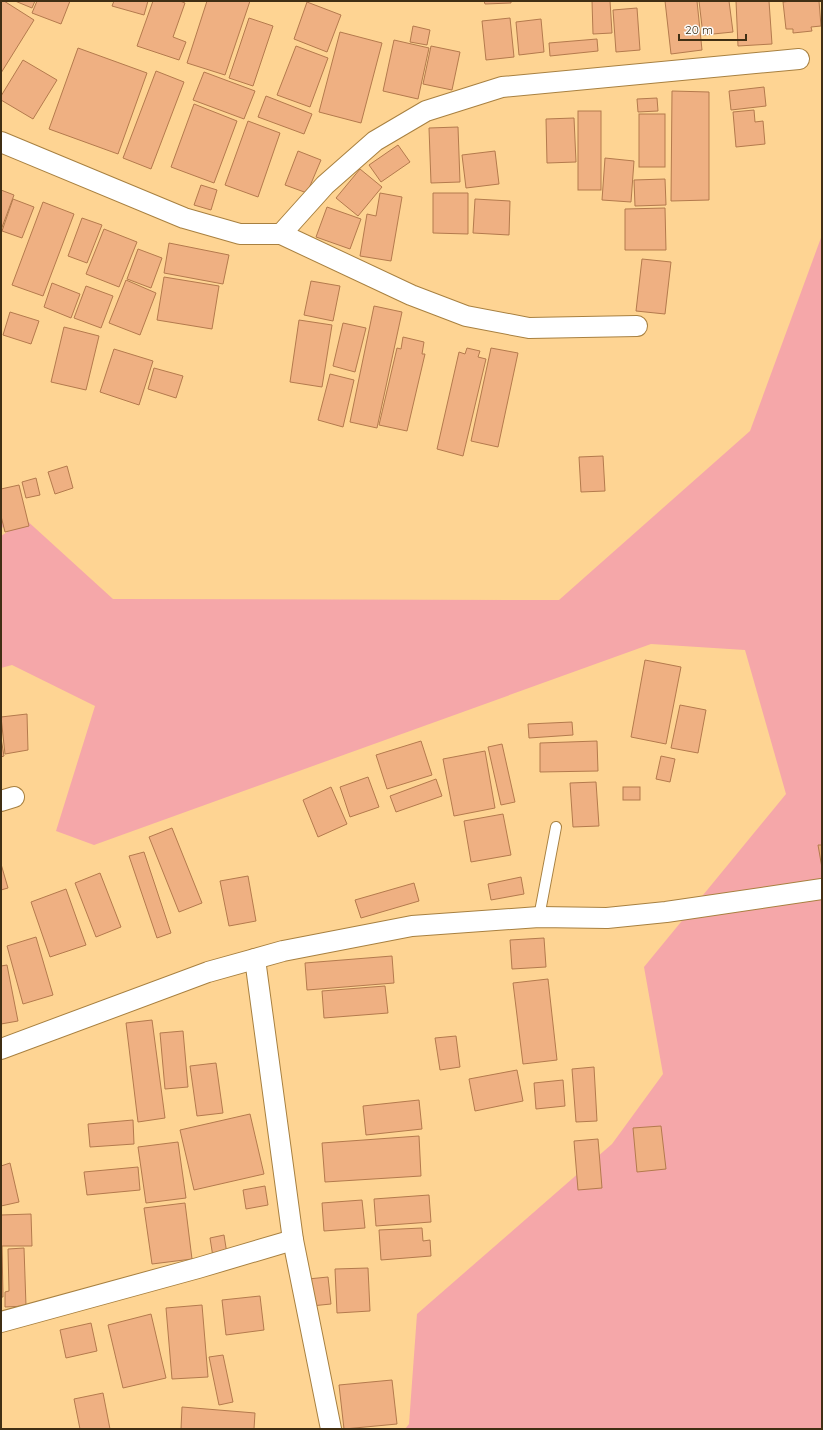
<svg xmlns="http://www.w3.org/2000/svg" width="823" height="1430" font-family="Quicksand,sans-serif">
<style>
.green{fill:#f5a7a9}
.building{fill:#efb082;stroke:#b47a4d}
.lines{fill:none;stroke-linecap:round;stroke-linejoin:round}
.service-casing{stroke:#a88040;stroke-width:12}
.minor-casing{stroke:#a88040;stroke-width:22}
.service{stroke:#fff;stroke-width:10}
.minor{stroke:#fff;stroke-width:20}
</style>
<rect width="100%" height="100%" fill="#fed493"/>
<polygon class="green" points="822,235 822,1429 405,1429 409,1424 417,1314 612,1144 663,1074 644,967 786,794 745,650 651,644 94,845 56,831 95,706 12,665 1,668 1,536 12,529 1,527 1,497 113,599 559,600 750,431"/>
<g class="building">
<polygon points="1,1 4,1 34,20 1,73"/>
<polygon points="15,1 35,1 32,8"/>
<polygon points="37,1 70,1 61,24 32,13"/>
<polygon points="114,1 148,1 144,15 112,6"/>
<polygon points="153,1 180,1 185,3 173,37 186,42 179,60 137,46"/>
<polygon points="207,1 250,1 225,75 187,63"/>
<polygon points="484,1 511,1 511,3 485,4"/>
<polygon points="592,1 610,1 612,33 593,34"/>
<polygon points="665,1 697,1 702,50 671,54"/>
<polygon points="699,1 729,1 733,32 703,35"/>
<polygon points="736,1 769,1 772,44 738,46"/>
<polygon points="791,1 819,1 821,26 811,27 812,31 793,33 793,29 786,29 783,2"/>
<polygon points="307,2 341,15 327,52 294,39"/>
<polygon points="637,8 640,50 616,52 613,10"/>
<polygon points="249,18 273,26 253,86 229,78"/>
<polygon points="510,18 514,57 486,60 482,21"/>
<polygon points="541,19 544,52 519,55 516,22"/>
<polygon points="413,26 430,30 427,45 410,42"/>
<polygon points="340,32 382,43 361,123 319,112"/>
<polygon points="597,39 598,51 550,56 549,43"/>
<polygon points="394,40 429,48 418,99 383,91"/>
<polygon points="296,46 328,58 310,107 277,95"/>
<polygon points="431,46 460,52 452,90 423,84"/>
<polygon points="78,48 147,73 118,154 49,129"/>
<polygon points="23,60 57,80 33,119 1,100 1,96"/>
<polygon points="156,71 184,82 151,169 123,158"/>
<polygon points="204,72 255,91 244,119 193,100"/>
<polygon points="764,87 766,106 731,110 729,91"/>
<polygon points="672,91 709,92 709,200 671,201"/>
<polygon points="266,96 312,114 304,134 258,117"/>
<polygon points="657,98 658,111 638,112 637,99"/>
<polygon points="194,104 237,121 214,183 171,167"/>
<polygon points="754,110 755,122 763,121 765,144 736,147 733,112"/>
<rect x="578" y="111" width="23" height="79"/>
<rect x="639" y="114" width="26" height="53"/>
<polygon points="574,118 576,162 547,163 546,119"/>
<polygon points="248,121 280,133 258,197 225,185"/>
<polygon points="458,127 460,182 431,183 429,128"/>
<polygon points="398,145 410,162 381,182 369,165"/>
<polygon points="298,151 321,160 307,193 285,185"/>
<polygon points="495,151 499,184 466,188 462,155"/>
<polygon points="605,158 634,161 631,202 602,200"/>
<polygon points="360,169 382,187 358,216 336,198"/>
<polygon points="665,179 666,205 635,206 634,180"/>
<polygon points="201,185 217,190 211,210 194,205"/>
<polygon points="1,190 14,195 1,230"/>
<polygon points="380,193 402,197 391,261 360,256 367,214 376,216"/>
<polygon points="433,193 468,193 468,234 433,233"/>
<polygon points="13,199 34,207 22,238 2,231"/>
<polygon points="475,199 510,201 509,235 473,233"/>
<polygon points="43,202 74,214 43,296 12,285"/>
<polygon points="327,207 361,219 350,249 316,237"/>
<polygon points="665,208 666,250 625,250 625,209"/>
<polygon points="82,218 102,225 87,263 68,256"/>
<polygon points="104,229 137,242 119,287 86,274"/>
<polygon points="169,243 229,255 223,284 164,273"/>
<polygon points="138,249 162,258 151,288 127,279"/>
<polygon points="642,259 671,262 665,314 636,311"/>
<polygon points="164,277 219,286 212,329 157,320"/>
<polygon points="126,280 156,293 140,335 109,323"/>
<polygon points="311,281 340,286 333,321 304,315"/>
<polygon points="52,283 80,294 71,318 44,307"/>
<polygon points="86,286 113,296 101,328 74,318"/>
<polygon points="374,306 402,312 377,428 350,422"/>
<polygon points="10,312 39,321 31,344 3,335"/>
<polygon points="299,320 332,325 322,387 290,382"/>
<polygon points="343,323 366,328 355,372 333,366"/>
<polygon points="64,327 99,336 86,390 51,382"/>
<polygon points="403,337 424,342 422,354 425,354 407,431 379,425 397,348 401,349"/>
<polygon points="467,348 480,351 478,357 486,359 463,456 437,449 459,352 465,354"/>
<polygon points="491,348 518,353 498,447 471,441"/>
<polygon points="114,349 153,361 139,405 100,392"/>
<polygon points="154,368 183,376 176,398 148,389"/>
<polygon points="330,374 354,380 343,427 318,420"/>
<polygon points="603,456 605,491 581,492 579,457"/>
<polygon points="67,466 73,488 55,494 48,472"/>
<polygon points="36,478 40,495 26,498 22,482"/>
<polygon points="19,485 29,526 5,532 1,516 1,489"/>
<polygon points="645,660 681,667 666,744 631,737"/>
<polygon points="680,705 706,710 698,753 671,748"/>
<polygon points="27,714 28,750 5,754 1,717"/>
<polygon points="572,722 573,735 529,738 528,724"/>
<polygon points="1,738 4,756 1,757"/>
<polygon points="421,741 432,775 387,789 376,755"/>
<polygon points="597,741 598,771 540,772 540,743"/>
<polygon points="502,744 515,802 501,805 488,747"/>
<polygon points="485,751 495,808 454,816 443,759"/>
<polygon points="661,756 675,759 670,782 656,779"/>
<polygon points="368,777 379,807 350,817 340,787"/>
<polygon points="436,779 442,796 396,812 390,796"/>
<polygon points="596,782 599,826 573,827 570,783"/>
<polygon points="331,787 347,824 318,837 303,800"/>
<rect x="623" y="787" width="17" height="13"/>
<polygon points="503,814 511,855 471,862 464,821"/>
<polygon points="172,828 202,903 179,912 149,837"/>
<polygon points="818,845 822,845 822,868"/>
<polygon points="144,852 171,933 157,938 129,856"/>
<polygon points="1,864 8,888 1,890"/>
<polygon points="100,873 121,927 96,937 75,883"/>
<polygon points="248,876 256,921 229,926 220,881"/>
<polygon points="521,877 524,894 491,900 488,884"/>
<polygon points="414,883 419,901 361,918 355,900"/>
<polygon points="66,889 86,945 50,957 31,902"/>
<polygon points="36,937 53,995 23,1004 7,946"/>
<polygon points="544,938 546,967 512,969 510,940"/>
<polygon points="392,956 394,983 307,990 305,963"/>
<polygon points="7,965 18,1021 1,1024 1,966"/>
<polygon points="548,979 557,1060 523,1064 513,983"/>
<polygon points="385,986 388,1013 324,1018 322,991"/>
<polygon points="152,1020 165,1118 138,1122 126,1023"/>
<polygon points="183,1031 188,1087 165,1089 160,1033"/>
<polygon points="456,1036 460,1067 440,1070 435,1038"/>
<polygon points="216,1063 223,1113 197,1116 190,1066"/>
<polygon points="594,1067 597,1121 576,1122 572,1069"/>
<polygon points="517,1070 523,1101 475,1111 469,1079"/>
<polygon points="563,1080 565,1106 536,1109 534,1083"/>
<polygon points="419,1100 422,1129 366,1135 363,1106"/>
<polygon points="250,1114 264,1174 194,1190 180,1130"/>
<polygon points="133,1120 134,1144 90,1147 88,1124"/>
<polygon points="661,1126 666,1169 637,1172 633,1128"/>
<polygon points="419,1136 421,1176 325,1182 322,1143"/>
<polygon points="598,1139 602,1188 578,1190 574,1141"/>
<polygon points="178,1142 186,1198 146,1203 138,1147"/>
<polygon points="10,1163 19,1202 1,1206 1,1166"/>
<polygon points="138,1167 140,1190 87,1195 84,1172"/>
<polygon points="265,1186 268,1205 246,1209 243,1190"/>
<polygon points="429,1195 431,1222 376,1226 374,1199"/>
<polygon points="362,1200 365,1228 324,1231 322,1203"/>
<polygon points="185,1203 192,1259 152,1264 144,1208"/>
<polygon points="31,1214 32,1246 2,1246 3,1297 1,1297 1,1215"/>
<polygon points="422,1228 423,1241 430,1240 431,1256 381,1260 379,1230"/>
<polygon points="224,1235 227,1254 213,1257 210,1238"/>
<polygon points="24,1248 26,1306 5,1307 5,1292 9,1291 8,1249"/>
<polygon points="368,1268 370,1311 337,1313 335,1269"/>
<polygon points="328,1277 331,1304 311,1306 308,1279"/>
<polygon points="260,1296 264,1330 226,1335 222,1300"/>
<polygon points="202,1305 208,1377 172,1379 166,1308"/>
<polygon points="151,1314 166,1378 123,1388 108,1325"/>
<polygon points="91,1323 97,1351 66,1358 60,1330"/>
<polygon points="223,1355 233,1402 219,1405 209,1357"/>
<polygon points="392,1380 397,1424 344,1429 339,1385"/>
<polygon points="103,1393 110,1429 80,1429 74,1399"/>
<polygon points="182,1407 255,1413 254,1429 181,1429"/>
</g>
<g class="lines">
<g class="service-casing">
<polyline id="service" points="539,917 556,827"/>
</g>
<g class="minor-casing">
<g id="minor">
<polyline points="1,142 184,218 240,234 281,234 325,185 375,141 426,111 502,87 799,59"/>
<polyline points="281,234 411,295 466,316 529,328 637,326"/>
<polyline points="1,801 14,797"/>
<polyline points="255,959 293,1240 331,1429"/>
<polyline points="1,1049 208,972 283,951 412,926 539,917 607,918 666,912 822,889"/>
<polyline points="1,1322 198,1268 293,1240"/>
</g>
</g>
<use href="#service" class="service"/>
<use href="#minor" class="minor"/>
</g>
<rect width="823" height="1430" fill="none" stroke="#402f14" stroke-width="4"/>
<path d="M679 34v6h67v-6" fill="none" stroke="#402f14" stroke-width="2"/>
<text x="685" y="34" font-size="12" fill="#402f14" stroke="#fcfcfc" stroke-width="3" paint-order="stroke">20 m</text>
</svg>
